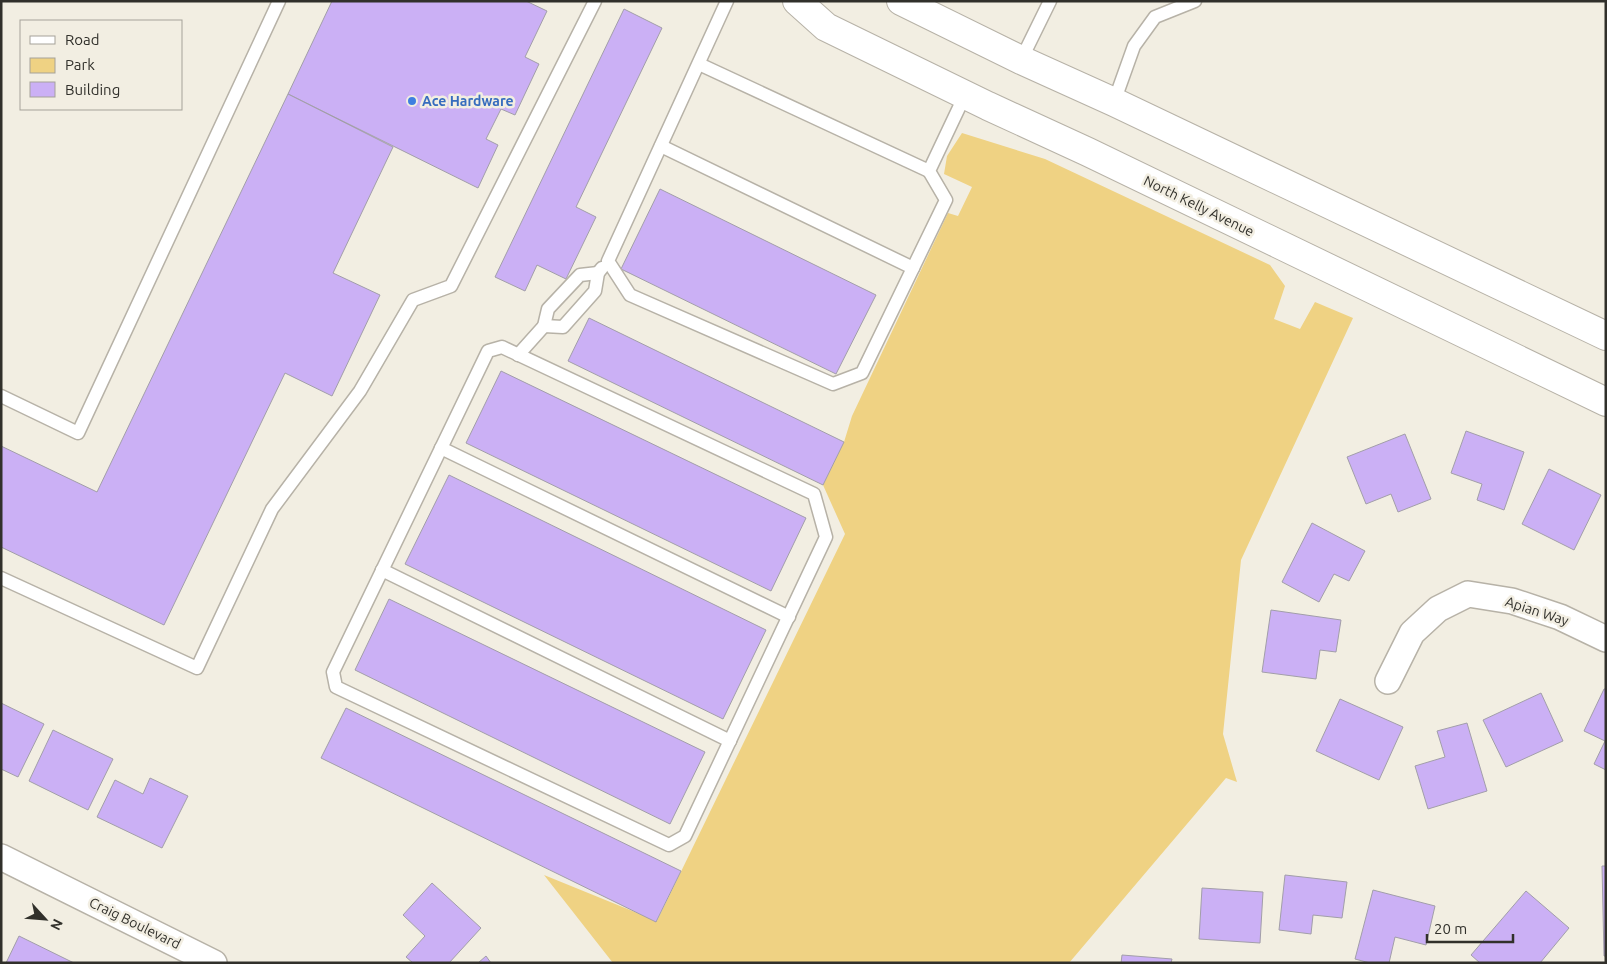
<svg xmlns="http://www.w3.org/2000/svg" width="1607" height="964" font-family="Ubuntu,sans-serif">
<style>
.green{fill:#efd283}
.building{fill:#cbb0f5;stroke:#a29ea9}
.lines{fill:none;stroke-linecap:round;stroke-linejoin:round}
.lane-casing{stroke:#b7b2a7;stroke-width:15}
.street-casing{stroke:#b7b2a7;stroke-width:28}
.secondary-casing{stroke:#b7b2a7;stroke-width:30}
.lane{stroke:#fff;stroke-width:12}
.street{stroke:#fff;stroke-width:25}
.secondary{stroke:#fff;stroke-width:28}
.shop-dot{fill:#3f7fe0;stroke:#f2eee2;stroke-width:2}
.labels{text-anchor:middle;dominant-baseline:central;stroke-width:5;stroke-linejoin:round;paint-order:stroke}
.shop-label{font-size:14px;font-weight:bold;fill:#366cbe;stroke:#f2eee2;text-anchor:start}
.street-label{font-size:14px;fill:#31302b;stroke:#f2eee2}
</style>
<rect width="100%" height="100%" fill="#f2eee2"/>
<polygon class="green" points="962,133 1045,159 1270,265 1285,286 1274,319 1300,329 1315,302 1353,318 1241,560 1223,734 1237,782 1226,778 1069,963 613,963 544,875 657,921 845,534 823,485 844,442 852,416 948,213 958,216 972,187 944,174 947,156"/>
<g class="building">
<polygon points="332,1 526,1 547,11 525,57 539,64 515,115 501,109 486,139 498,145 478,188 288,94"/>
<polygon points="624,9 662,28 576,207 596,217 566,279 537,265 525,291 495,277"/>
<polygon points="288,94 393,147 333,273 380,295 332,396 285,373 164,625 1,547 1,446 97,492"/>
<polygon points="660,189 876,295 836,374 621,269"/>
<polygon points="589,318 844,442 823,485 568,361"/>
<polygon points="501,371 806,518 771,591 466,443"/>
<polygon points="1466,431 1524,452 1504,510 1477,500 1482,484 1451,473"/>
<polygon points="1405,434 1431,499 1398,512 1391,494 1366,504 1347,457"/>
<polygon points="1549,469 1601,495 1574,550 1522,524"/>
<polygon points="449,475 766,630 723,719 405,564"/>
<polygon points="1312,523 1365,551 1349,581 1334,574 1319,602 1282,582"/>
<polygon points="389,599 705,752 670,824 355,670"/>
<polygon points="1271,610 1341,620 1336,652 1320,650 1316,679 1262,672"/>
<polygon points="1604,689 1606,689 1606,770 1594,764 1605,741 1584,731"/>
<polygon points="1541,693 1563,741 1506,767 1483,720"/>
<polygon points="1340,699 1403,727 1379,780 1316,751"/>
<polygon points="1,703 44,724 18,777 1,769"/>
<polygon points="346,708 681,871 656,922 321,758"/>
<polygon points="1467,723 1487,791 1428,809 1415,766 1445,757 1437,731"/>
<polygon points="53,730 113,759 88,810 29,781"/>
<polygon points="150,778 188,796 162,848 97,817 115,780 143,794"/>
<polygon points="1602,866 1606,866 1606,956 1604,956"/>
<polygon points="1285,875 1347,882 1342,918 1313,915 1311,934 1279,930"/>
<polygon points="432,883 481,928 449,963 413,963 406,957 425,936 403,915"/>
<polygon points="1202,888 1263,892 1260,943 1199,939"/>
<polygon points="1373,890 1435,906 1426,945 1395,937 1389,963 1370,963 1355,959"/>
<polygon points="1526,891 1569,928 1540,963 1480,963 1471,955"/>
<polygon points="19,936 74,963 6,963"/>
<polygon points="1122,955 1172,959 1171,963 1121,963"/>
<polygon points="486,956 491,963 478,963"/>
</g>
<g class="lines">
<g class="lane-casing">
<g id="lane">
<polyline points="727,1 608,261 630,295 833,384 862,373 946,200 929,171 965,95"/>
<polyline points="1021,60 1050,1"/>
<polyline points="699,64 929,171"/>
<polyline points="1114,102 1134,46 1155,17 1195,1"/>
<polyline points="661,146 913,268"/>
<polyline points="544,326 563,327 595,291 598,273 602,268"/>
<polygon points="502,347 814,494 826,537 685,836 669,845 336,687 333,672 488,351"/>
<polyline points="518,355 544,326 548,309 580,275 598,273"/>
<polyline points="1,396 78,433 279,1"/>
<polyline points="441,448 789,617"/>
<polyline points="382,570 730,741"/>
<polyline points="1,578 197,668 272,509 360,391 413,300 451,286 595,1"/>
</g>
</g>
<g class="street-casing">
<g id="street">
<polyline points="1388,681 1412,633 1438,609 1468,594 1512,601 1560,617 1606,639"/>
<polyline points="1,857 214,963"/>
</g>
</g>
<g class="secondary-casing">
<g id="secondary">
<polyline points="797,1 826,27 988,106 1088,152 1606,402"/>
<polyline points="901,1 1021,60 1114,102 1606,336"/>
</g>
</g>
<use href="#lane" class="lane"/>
<use href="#street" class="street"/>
<use href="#secondary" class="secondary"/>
</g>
<circle class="shop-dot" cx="412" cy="101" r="5"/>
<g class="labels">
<g class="shop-label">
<text x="422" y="101">Ace Hardware</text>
</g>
<g class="street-label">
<text transform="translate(1199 206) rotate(26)">North Kelly Avenue</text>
<text transform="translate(1537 611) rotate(18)">Apian Way</text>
<text transform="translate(135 923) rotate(26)">Craig Boulevard</text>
</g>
</g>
<rect width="1607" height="964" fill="none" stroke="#31302b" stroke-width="5"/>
<rect x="20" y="20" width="162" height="90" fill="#f2eee2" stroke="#a5a299"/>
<rect x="30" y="36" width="25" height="8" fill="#ffffff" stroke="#a5a299"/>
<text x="65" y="45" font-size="15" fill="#31302b">Road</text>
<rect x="30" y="58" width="25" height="15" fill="#efd283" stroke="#a5a299"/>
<text x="65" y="70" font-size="15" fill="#31302b">Park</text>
<rect x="30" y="82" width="25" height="15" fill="#cbb0f5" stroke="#a5a299"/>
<text x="65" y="95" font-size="15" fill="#31302b">Building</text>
<g transform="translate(45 919) rotate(116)" stroke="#f2eee2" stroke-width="4" paint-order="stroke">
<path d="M0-4L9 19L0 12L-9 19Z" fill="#31302b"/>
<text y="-8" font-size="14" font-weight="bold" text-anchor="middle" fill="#31302b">N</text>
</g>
<path d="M1427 934v8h86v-8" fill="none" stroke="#31302b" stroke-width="2.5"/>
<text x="1434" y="934" font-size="15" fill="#31302b" stroke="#f2eee2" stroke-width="4" paint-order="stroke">20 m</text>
</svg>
